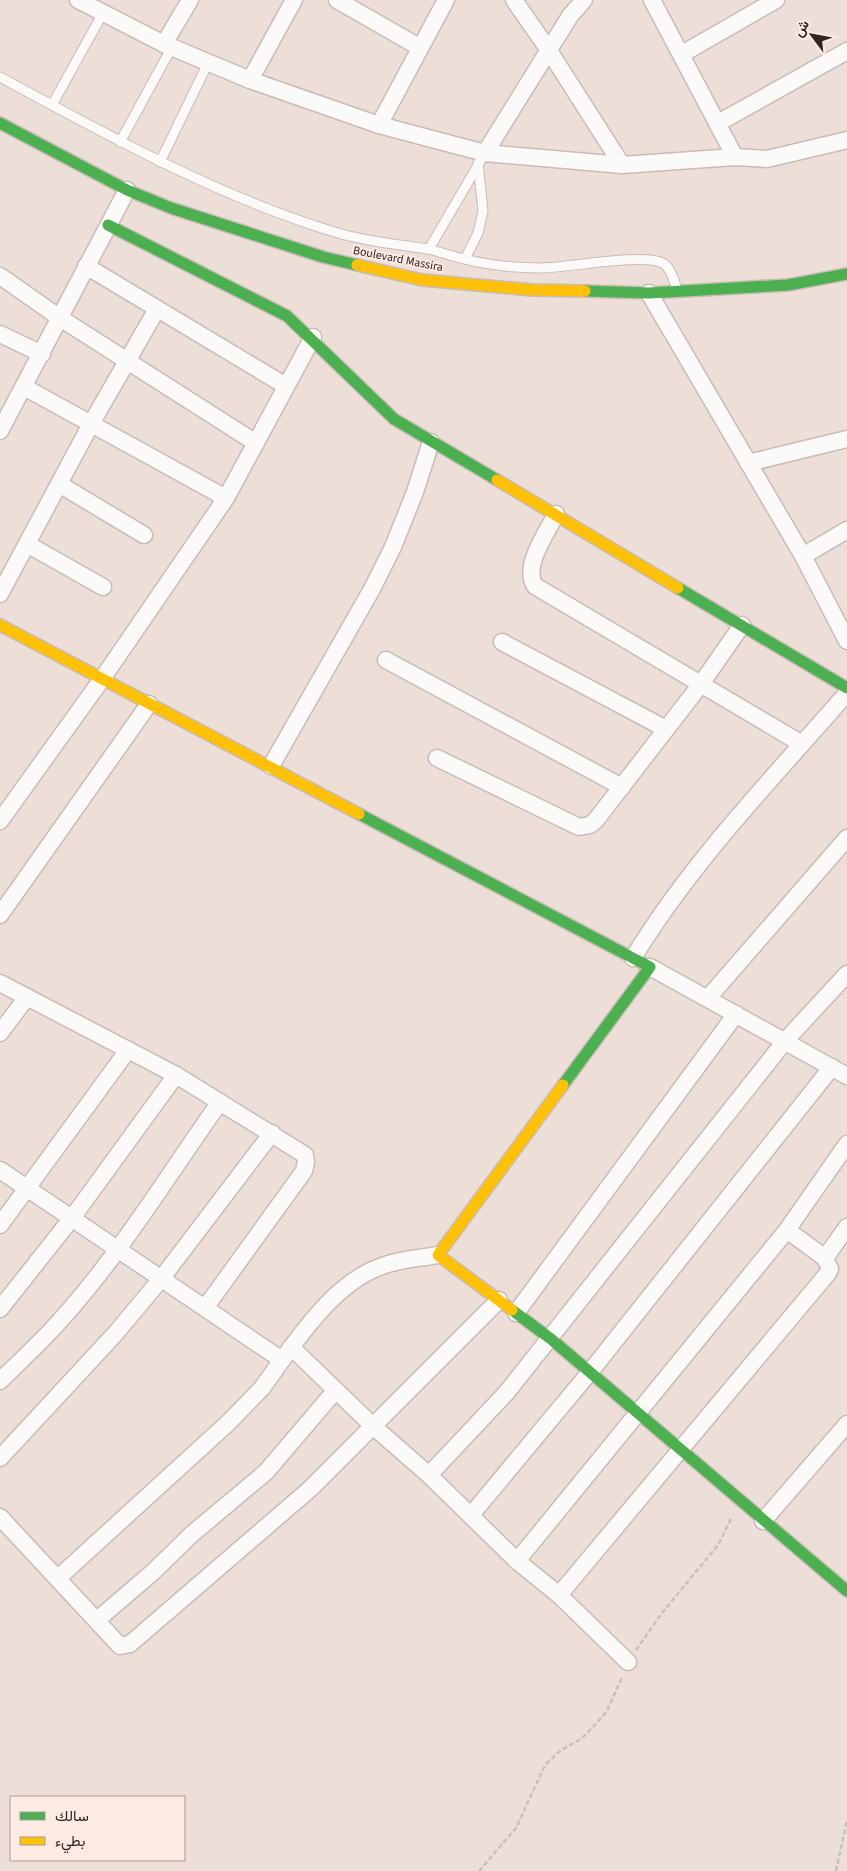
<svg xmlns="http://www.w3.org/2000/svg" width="847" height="1871" font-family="'Source Sans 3',Vazirmatn,sans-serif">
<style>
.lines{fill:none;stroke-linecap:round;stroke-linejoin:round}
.lane-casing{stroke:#c8bcb7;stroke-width:11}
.street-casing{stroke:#c8bcb7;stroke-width:19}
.fast-casing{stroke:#c8bcb7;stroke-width:14}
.slow-casing{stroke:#c8bcb7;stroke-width:14}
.path{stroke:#c7c1be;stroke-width:2.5;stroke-dasharray:5 2.5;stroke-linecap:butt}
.lane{stroke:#fcfaf9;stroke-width:9}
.street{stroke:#fcfaf9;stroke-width:16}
.fast{stroke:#4caf50;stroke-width:11}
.slow{stroke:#ffc107;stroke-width:11}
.labels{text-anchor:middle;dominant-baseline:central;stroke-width:4;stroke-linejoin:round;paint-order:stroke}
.street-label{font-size:12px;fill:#312621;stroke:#fdeae3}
</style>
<rect width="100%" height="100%" fill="#eeded8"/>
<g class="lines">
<g class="lane-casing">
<g id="lane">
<path d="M0,77C107,135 215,195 331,231C363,241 395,244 428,249C440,252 452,256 464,259C488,265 514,268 539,268C567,268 642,253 663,263C671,268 674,281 677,289"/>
<polyline points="52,105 103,13"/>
<polyline points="120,142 172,47"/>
<polyline points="160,162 208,63"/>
<polyline points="429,249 485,153"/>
<polyline points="465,259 478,233 483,211 478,163"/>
</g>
</g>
<g class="street-casing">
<g id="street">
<polyline points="78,0 164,44 250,80 379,125 485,153 622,165 735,157 767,159 847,140"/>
<polyline points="337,0 419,47"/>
<polyline points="514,0 548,49 622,165"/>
<polyline points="652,0 735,157"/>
<polyline points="164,44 190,0"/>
<polyline points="682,54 776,0"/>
<polyline points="250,80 294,0"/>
<polyline points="718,123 847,51"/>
<polyline points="379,125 446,0"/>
<polyline points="485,153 570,16 584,0"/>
<polyline points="86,266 286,386"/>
<polyline points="0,276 60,318 256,443"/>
<polyline points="649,293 803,556 847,641"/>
<polyline points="0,334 42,354"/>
<polyline points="24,387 226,498"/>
<polyline points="0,431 127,190"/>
<polyline points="748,463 847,439"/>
<polyline points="59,484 144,535"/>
<path d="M556,514C547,533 522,566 535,586L802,744"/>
<polyline points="27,544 103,587"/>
<polyline points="803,556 847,530"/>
<polyline points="0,594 91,424 157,309"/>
<polyline points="502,642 666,729"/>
<polyline points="386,660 622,787"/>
<polyline points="437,758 579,827 590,825 596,820 701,684 742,625"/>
<polyline points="271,766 372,589 393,547 415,492 431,442"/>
<polyline points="0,821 102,679 226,498 313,337"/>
<polyline points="0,915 149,704"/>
<path d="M633,958C692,861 773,778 847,693"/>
<polyline points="650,967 847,1076"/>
<polyline points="0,983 176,1075 305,1155 306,1162 304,1171 205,1308"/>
<polyline points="708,998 847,838"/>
<polyline points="0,1033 27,997"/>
<path d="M0,1170L282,1360C308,1324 341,1279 385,1265C402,1259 421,1258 438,1255"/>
<polyline points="0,1225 128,1050"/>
<polyline points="825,1258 847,1227"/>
<polyline points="0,1309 72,1218 176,1075"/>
<polyline points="516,1313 736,1014"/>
<polyline points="291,1347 374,1427 429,1475 517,1561 559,1595 628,1662"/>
<path d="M0,1381C19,1362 39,1344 57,1324C117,1259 168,1175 220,1102"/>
<polyline points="0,1458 115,1334 161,1279 272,1133"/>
<polyline points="429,1475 507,1392 785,1041 847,974"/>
<polyline points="471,1515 590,1372 832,1067"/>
<polyline points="0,1517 120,1646 130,1644 310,1489 499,1300"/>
<polyline points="763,1521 847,1424"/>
<polyline points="517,1561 787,1230 847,1144"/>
<polyline points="58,1578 228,1423 262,1388 282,1360"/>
<polyline points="559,1595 828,1273 830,1269 825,1258 787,1230"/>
<polyline points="97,1620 153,1572 192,1534 266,1472 335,1391"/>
</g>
</g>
<g class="fast-casing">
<g id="fast">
<polyline points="0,123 127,190 171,208 323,257 357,265"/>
<polyline points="108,225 287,316 394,419 497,480"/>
<polyline points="585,291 649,293 788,285 847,274"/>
<polyline points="678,588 847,688"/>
<polyline points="359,814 650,967 563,1085"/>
<polyline points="512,1310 551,1339 847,1591"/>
</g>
</g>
<g class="slow-casing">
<g id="slow">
<polyline points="357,265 422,280 532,290 585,291"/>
<polyline points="497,480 678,588"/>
<polyline points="0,625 359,814"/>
<polyline points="512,1310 438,1255 563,1085"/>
</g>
</g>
<g class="path">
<polyline points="636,1650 662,1613 718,1545 732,1517"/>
<polyline points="479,1871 516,1828 545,1765 561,1750 581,1739 594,1726 607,1711 622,1677"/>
<polyline points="836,1871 847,1820"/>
</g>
<use href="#lane" class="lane"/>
<use href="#street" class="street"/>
<use href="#fast" class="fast"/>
<use href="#slow" class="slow"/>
</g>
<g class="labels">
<g class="street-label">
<text transform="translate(398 259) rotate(11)">Boulevard Massira</text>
</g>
</g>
<rect x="10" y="1796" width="175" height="65" fill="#fdeae3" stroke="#ab9c95"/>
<rect x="20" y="1812" width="25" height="8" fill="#4caf50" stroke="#ab9c95"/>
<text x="55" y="1821" font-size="15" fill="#312621">سالك</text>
<rect x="20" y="1837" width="25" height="8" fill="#ffc107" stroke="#ab9c95"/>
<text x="55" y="1846" font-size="15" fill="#312621">بطيء</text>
<g transform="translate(812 35) rotate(302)" stroke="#fdeae3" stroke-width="4" paint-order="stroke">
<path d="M0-4L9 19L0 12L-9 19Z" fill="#312621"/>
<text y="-8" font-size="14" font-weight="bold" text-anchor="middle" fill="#312621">ش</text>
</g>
</svg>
